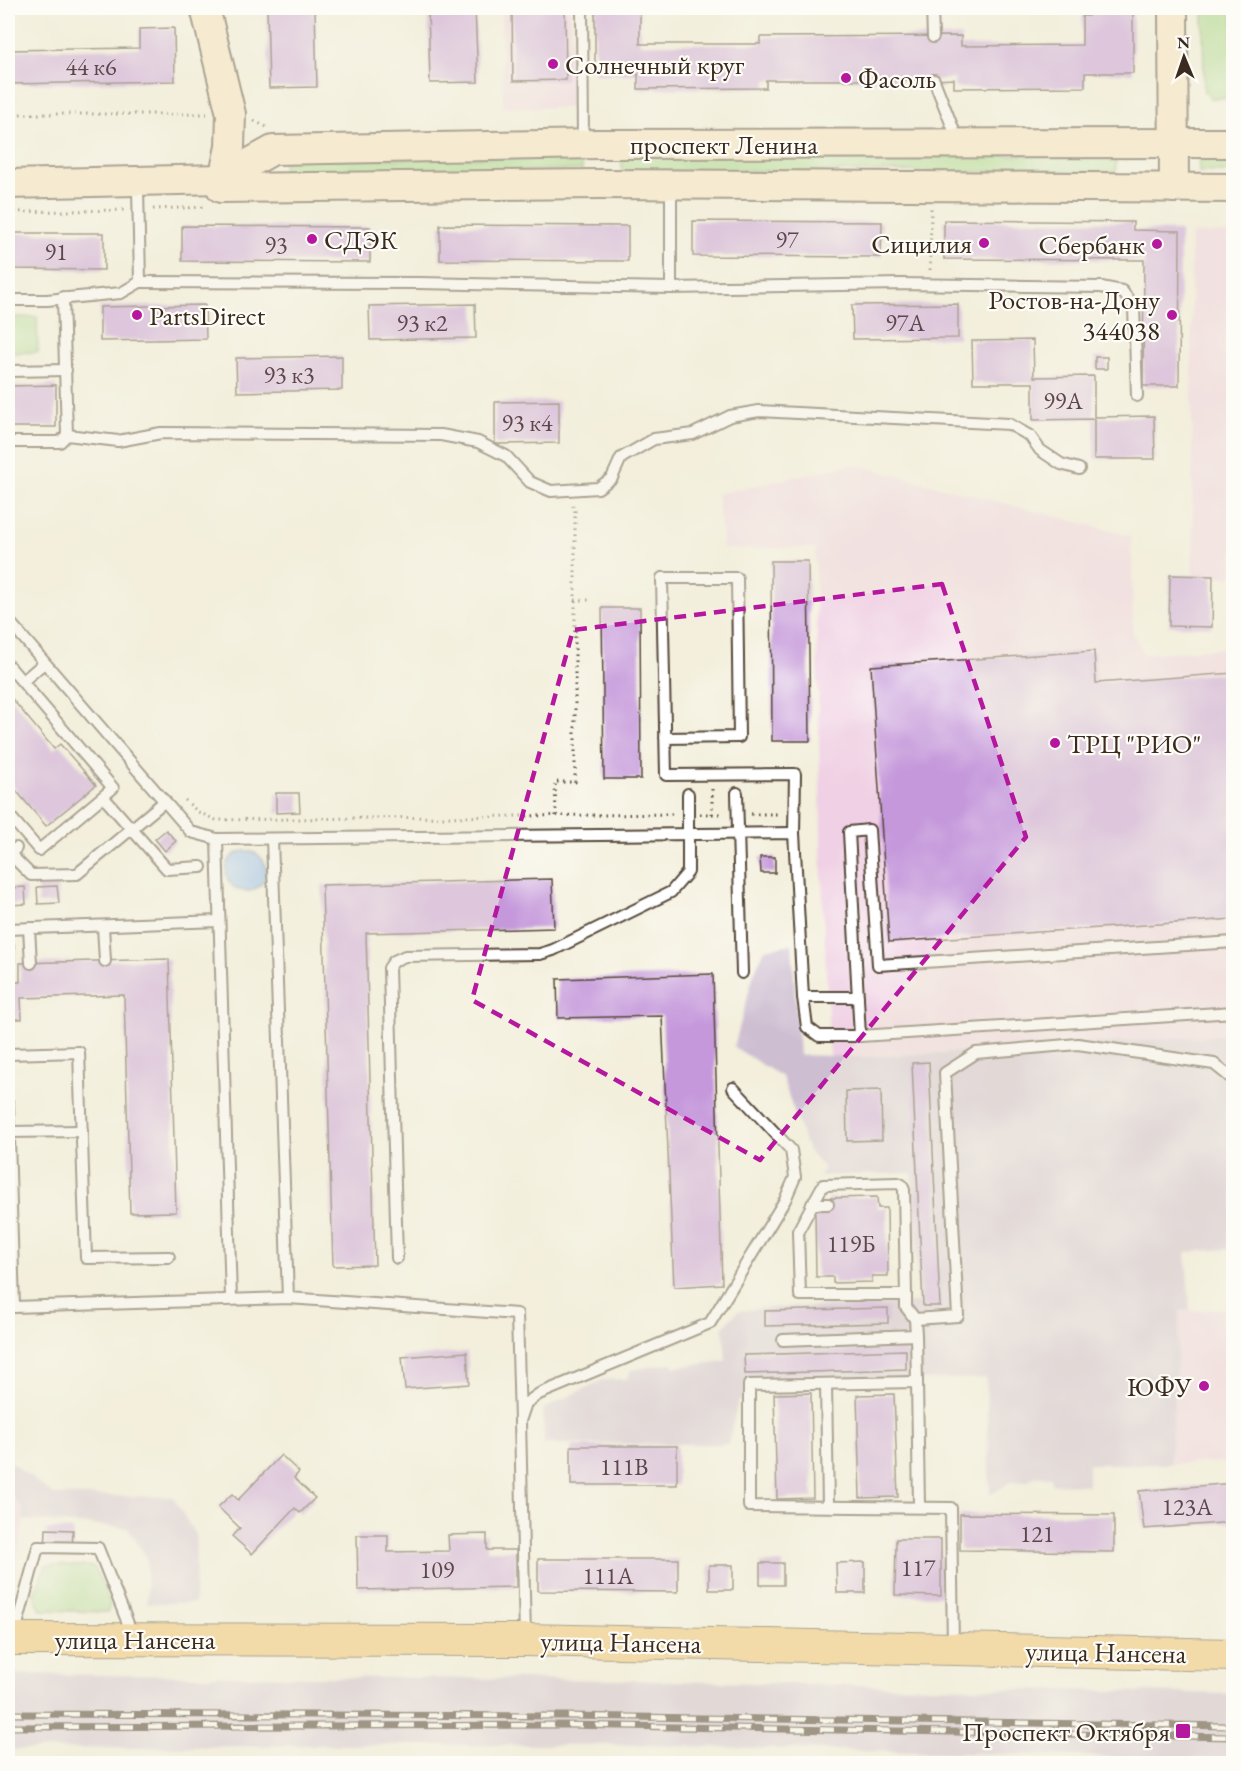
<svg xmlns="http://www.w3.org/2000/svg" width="1241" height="1771" font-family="'EB Garamond',serif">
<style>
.built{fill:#f0d0e4}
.industrial{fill:#cebed1}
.green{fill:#a4d888;stroke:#708153;stroke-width:1.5}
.water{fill:#84b5f0;stroke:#607087;stroke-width:1.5}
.building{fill:#c598db}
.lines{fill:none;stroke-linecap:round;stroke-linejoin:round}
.lane-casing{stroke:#57483a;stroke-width:14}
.secondary-casing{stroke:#57483a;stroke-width:32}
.primary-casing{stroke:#57483a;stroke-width:34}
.path{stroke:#57483a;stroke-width:3;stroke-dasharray:1.5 4.5;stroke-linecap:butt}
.lane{stroke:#fff;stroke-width:10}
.secondary{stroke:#fae7c3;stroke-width:28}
.primary{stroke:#f2c36a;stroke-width:32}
.rail-casing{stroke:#3b2a1e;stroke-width:7}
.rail{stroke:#fdfcf7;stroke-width:4.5;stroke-dasharray:14;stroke-linecap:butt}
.marked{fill:none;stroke:#b5179e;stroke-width:4.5;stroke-dasharray:12 8;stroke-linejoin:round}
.poi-dot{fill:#b5179e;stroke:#fdfcf7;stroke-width:2}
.labels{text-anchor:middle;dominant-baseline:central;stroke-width:4.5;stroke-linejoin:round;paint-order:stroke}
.number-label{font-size:24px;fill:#5e464d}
.poi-label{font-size:27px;fill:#3b2a1e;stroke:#fdfcf7;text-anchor:start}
.street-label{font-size:27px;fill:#3b2a1e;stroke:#fdfcf7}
</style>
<rect width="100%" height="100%" fill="#fdfcf7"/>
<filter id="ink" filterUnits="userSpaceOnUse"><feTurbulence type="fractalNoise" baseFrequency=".0167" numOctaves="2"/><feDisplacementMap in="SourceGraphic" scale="12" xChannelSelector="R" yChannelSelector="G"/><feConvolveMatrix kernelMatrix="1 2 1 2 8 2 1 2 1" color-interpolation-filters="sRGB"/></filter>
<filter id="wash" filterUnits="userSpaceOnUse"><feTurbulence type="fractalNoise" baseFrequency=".008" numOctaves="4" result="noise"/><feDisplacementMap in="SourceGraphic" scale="24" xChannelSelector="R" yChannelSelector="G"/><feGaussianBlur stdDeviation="1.35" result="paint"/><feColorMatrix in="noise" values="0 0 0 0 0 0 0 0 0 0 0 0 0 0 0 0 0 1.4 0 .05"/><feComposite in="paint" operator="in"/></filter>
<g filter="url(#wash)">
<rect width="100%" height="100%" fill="#f3efdc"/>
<g class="built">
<polygon points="501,8 571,8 573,108 503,107"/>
<polygon points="1233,233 1233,576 1193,578 1191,234"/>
<polygon points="853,464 1131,536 1133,633 1144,654 1233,647 1233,1035 830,1058 822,883 815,548 723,549 717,494"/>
<polygon points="1233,1308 1233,1462 1170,1464 1180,1311"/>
<polygon points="8,1492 23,1508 24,1520 11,1598 8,1598"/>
</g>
<g class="industrial">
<polygon points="792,944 799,1055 860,1057 1233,1035 1233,1249 1186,1252 1190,1310 1180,1311 1170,1464 1088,1464 1088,1485 1051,1484 1051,1477 1034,1477 1027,1482 1012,1481 990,1495 986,1378 765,1384 738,1402 728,1444 544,1444 543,1409 602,1380 627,1379 631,1370 672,1363 675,1367 726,1361 723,1327 738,1311 774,1307 918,1303 912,1173 819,1176 824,1168 808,1151 782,1077 734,1047 754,973 765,949"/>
<polygon points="8,1444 8,1460 54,1495 173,1497 196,1536 195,1603 147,1603 147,1558 128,1528 24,1520 23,1508 8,1492"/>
<polygon points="8,1674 628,1680 1233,1694 1233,1760 629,1745 317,1745 8,1750"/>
</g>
<g class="green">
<polygon points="1203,8 1233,8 1233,98 1210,98 1204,91"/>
<polygon points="1198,152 1233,152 1233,172 1199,172"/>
<polygon points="622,155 1116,155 1116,172 622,171"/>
<polygon points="582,156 582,170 284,174 283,160"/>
<polygon points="8,317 37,317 38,352 8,353"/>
<polygon points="46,1565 94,1566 110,1603 108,1612 41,1610 34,1594"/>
</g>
<circle class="water" cx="246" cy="871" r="20"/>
<g id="blocks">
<g class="building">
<polygon points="267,8 315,8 317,87 269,88"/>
<polygon points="428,8 475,8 478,82 430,83"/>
<polygon points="512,8 565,8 566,80 513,81"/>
<polygon points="595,8 640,8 640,44 760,44 760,37 961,36 961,46 1082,45 1082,16 1088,16 1088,8 1133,8 1133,73 1085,73 1085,87 954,88 954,79 934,80 766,80 766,88 638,89 638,74 595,74"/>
<polygon points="174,28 175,81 8,84 8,50 139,48 139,29"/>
<polygon points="944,220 1133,222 1133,230 1180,231 1179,386 1143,386 1144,260 944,259"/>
<polygon points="693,221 882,222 881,257 693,256"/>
<polygon points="440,225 628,226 628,261 440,260"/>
<polygon points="182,226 370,227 370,262 182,261"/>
<polygon points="8,233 104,233 104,270 8,269"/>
<polygon points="475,304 476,338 370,340 369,306"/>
<polygon points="958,304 958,338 853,339 852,305"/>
<polygon points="205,305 206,339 100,341 100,307"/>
<polygon points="1033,340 1034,377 1094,376 1094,417 1154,416 1155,459 1094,459 1094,419 1033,420 1033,383 973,383 972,341"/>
<polygon points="342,356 342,390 237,392 236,358"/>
<rect x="1095" y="357" width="12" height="12"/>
<polygon points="56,385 56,427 8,427 8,386"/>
<polygon points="559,401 559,443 495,444 495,402"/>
<polygon points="771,561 808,561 810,741 772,741"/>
<polygon points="1170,575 1213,576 1212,627 1169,626"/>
<polygon points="602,608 640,608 641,779 604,779"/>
<polygon points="1094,651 1096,683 1234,673 1234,919 889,942 871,666"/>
<polygon points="8,694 54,749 60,744 96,785 46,826 8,781"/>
<polygon points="276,793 299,793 300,812 276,813"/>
<polygon points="166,830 176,841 165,851 155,839"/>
<polygon points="760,857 775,857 775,873 761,873"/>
<polygon points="552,879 554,928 366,933 375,1265 333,1266 322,885"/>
<polygon points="57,886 59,903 38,904 37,887"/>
<polygon points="25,887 26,904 8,905 8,888"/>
<polygon points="169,959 176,1212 130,1213 124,995 21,998 22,1019 8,1019 8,982 20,982 20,963"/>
<polygon points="713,974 722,1284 674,1287 662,1016 558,1018 557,979"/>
<polygon points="929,1062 940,1306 923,1306 912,1063"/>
<polygon points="881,1090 882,1140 847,1141 846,1091"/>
<polygon points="877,1197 878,1208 887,1208 888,1276 872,1276 872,1282 833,1283 833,1277 816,1277 815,1210 828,1210 828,1198"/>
<polygon points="888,1308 888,1323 765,1326 765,1311"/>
<polygon points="906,1350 906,1369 745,1374 744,1355"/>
<polygon points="467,1352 469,1384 405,1389 402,1357"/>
<polygon points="811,1393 813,1498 777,1499 774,1394"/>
<polygon points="894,1394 898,1497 860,1498 857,1395"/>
<rect x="571" y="1446" width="106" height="39"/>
<polygon points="281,1455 299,1472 294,1478 315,1498 300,1513 295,1508 252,1554 232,1536 240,1528 218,1507 232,1494 238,1500"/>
<polygon points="1234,1483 1234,1522 1144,1529 1139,1491"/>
<polygon points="960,1514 1114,1515 1114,1552 960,1550"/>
<polygon points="46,1529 73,1530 72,1551 45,1550"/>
<polygon points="487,1534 487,1550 516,1550 516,1587 358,1590 357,1535 388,1535 388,1552 449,1551 448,1535"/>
<polygon points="896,1539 941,1539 941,1596 895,1595"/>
<polygon points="538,1559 678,1559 678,1592 538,1591"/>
<polygon points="865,1562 865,1593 837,1593 836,1563"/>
<rect x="760" y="1563" width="23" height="22"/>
<rect x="709" y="1565" width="24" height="25"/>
</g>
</g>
</g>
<g filter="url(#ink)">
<use href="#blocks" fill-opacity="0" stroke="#57483a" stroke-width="1.5"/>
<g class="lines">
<g class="lane-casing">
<g id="lane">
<polyline points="582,8 583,142"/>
<polyline points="932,8 933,37"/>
<polyline points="934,80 958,141"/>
<polyline points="671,186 671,288"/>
<polyline points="140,282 419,283 671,288 900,284 1101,287 1122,291 1134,307 1137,396"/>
<polyline points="8,300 47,300 121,293 140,282 138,189"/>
<polyline points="8,371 66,370"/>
<polyline points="67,435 118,441 161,433 441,435 478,442 506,456 530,482 551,491 598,488 612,478 621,458 654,439 693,434 730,416 759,411 1009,424 1030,436 1040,450 1061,464 1079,469"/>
<polyline points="8,442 60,442 67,435 63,297"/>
<polyline points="8,620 191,832 217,839 794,833 803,997 858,997"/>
<polyline points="8,665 113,788 39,850 8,814"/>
<polyline points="23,681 44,663"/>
<polyline points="665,738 739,737 737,578 662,578 666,775 795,774 794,833"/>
<polyline points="737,793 742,973"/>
<polyline points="106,800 167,869 201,867"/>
<polyline points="217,839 231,1299"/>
<polyline points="272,839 288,1298"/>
<polyline points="16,848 10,854 31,875 77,874 165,801"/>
<polyline points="103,926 105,961"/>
<polyline points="29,928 31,963"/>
<polyline points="8,929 219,921"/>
<polyline points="1234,942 878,965 869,830 849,832 860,1036 1234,1012"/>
<polyline points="8,946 9,982"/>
<polyline points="803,997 807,1027 819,1036 860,1036"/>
<polyline points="8,1054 79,1052 86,1258 169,1257"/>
<polyline points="8,1104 14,1307 288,1298 517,1314 520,1421"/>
<polyline points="8,1132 82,1131"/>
<polyline points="812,1204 828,1204"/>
<polyline points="397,1258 389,968 394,961 405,956 540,954 553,950 671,892 688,872 688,794"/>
<polyline points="915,1319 958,1316 945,1073 976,1053 1078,1044 1214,1064 1234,1080"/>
<polyline points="916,1335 917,1382"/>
<polyline points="783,1340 916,1335 915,1319 906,1307 906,1295 904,1190 902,1185 898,1183 823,1185 798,1231 800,1295 906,1295"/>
<polyline points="826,1384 828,1506"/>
<polyline points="919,1506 917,1382 749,1385 749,1506 951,1508 953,1646"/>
<polyline points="14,1636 38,1547 98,1548 133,1636"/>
<polyline points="525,1637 520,1421 526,1403 539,1394 710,1323 785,1200 795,1177 791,1150 733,1088"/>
</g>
</g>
<g class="secondary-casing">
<g id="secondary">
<polyline points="205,8 231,114 230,147 221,188 598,184 1234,188"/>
<polyline points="1173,8 1174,188"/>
<polyline points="8,184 221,179 273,150 598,144 1234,143"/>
</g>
</g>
<g class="primary-casing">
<polyline id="primary" points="8,1639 525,1640 1234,1655"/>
</g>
<g class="path">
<polyline points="8,114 207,114"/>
<polyline points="254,121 267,127"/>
<polyline points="153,209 207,207"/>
<polyline points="8,212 126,210"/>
<polyline points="930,270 931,208"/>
<polyline points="575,600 591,600"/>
<polyline points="712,789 712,814"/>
<polyline points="185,800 198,812 216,820 673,814"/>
<polyline points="700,814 724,814"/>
<polyline points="751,814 781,814"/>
<polyline points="556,816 555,782 575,782 575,509 572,504"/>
</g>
<use href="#lane" class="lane"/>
<use href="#secondary" class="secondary"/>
<use href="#primary" class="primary"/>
<g class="rail-casing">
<g id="rail">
<polyline points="8,1714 567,1716 1234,1726"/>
<polyline points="8,1727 565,1725 1234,1737"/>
</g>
</g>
<use href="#rail" class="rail"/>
</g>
</g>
<path d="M0 0H1241V1771H0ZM942,584L1026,837L760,1160L472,1000L573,630Z" fill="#f3efdc" fill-opacity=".55" fill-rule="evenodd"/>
<path class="marked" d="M942,584L1026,837L760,1160L472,1000L573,630Z"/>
<g class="poi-dot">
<circle cx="553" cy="64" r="6"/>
<circle cx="846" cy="78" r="6"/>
<circle cx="312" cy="239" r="6"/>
<circle cx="984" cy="243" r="6"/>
<circle cx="1157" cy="244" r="6"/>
<circle cx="137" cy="315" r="6"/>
<circle cx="1172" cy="315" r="6"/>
<circle cx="1055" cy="743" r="6"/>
<circle cx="1204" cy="1386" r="6"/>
<rect x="1175" y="1723" width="16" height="16" rx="3"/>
</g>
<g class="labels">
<g class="number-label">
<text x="91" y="66">44 к6</text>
<text x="787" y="239">97</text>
<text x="276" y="244">93</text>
<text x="56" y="251">91</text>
<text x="422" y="322">93 к2</text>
<text x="905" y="322">97А</text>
<text x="289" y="374">93 к3</text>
<text x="1063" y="400">99А</text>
<text x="527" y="422">93 к4</text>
<text x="851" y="1243">119Б</text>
<text x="624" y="1466">111В</text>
<text x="1187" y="1506">123А</text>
<text x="1037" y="1533">121</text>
<text x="918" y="1567">117</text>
<text x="437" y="1569">109</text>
<text x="608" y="1575">111А</text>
</g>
<g class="poi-label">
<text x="565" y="64">Солнечный круг</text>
<text x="858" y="78">Фасоль</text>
<text x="324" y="239">СДЭК</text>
<text x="972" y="243" text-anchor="end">Сицилия</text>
<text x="1145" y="244" text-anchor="end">Сбербанк</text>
<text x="1160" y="299" text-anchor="end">Ростов-на-Дону<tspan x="1160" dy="31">344038</tspan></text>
<text x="149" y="315">PartsDirect</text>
<text x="1067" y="743">ТРЦ "РИО"</text>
<text x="1192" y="1386" text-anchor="end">ЮФУ</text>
<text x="1170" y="1731" text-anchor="end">Проспект Октября</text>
</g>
<g class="street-label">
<text x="724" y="144">проспект Ленина</text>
<text x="135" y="1639">улица Нансена</text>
<text transform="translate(621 1642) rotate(1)">улица Нансена</text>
<text transform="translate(1106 1652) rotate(1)">улица Нансена</text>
</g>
</g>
<rect width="1241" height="1771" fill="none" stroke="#fdfcf7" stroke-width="30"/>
<g transform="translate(1184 57) rotate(358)" stroke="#fdfcf7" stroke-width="4.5" paint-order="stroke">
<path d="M0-4.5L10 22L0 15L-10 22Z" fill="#3b2a1e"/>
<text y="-9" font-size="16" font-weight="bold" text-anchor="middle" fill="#3b2a1e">N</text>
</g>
</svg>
